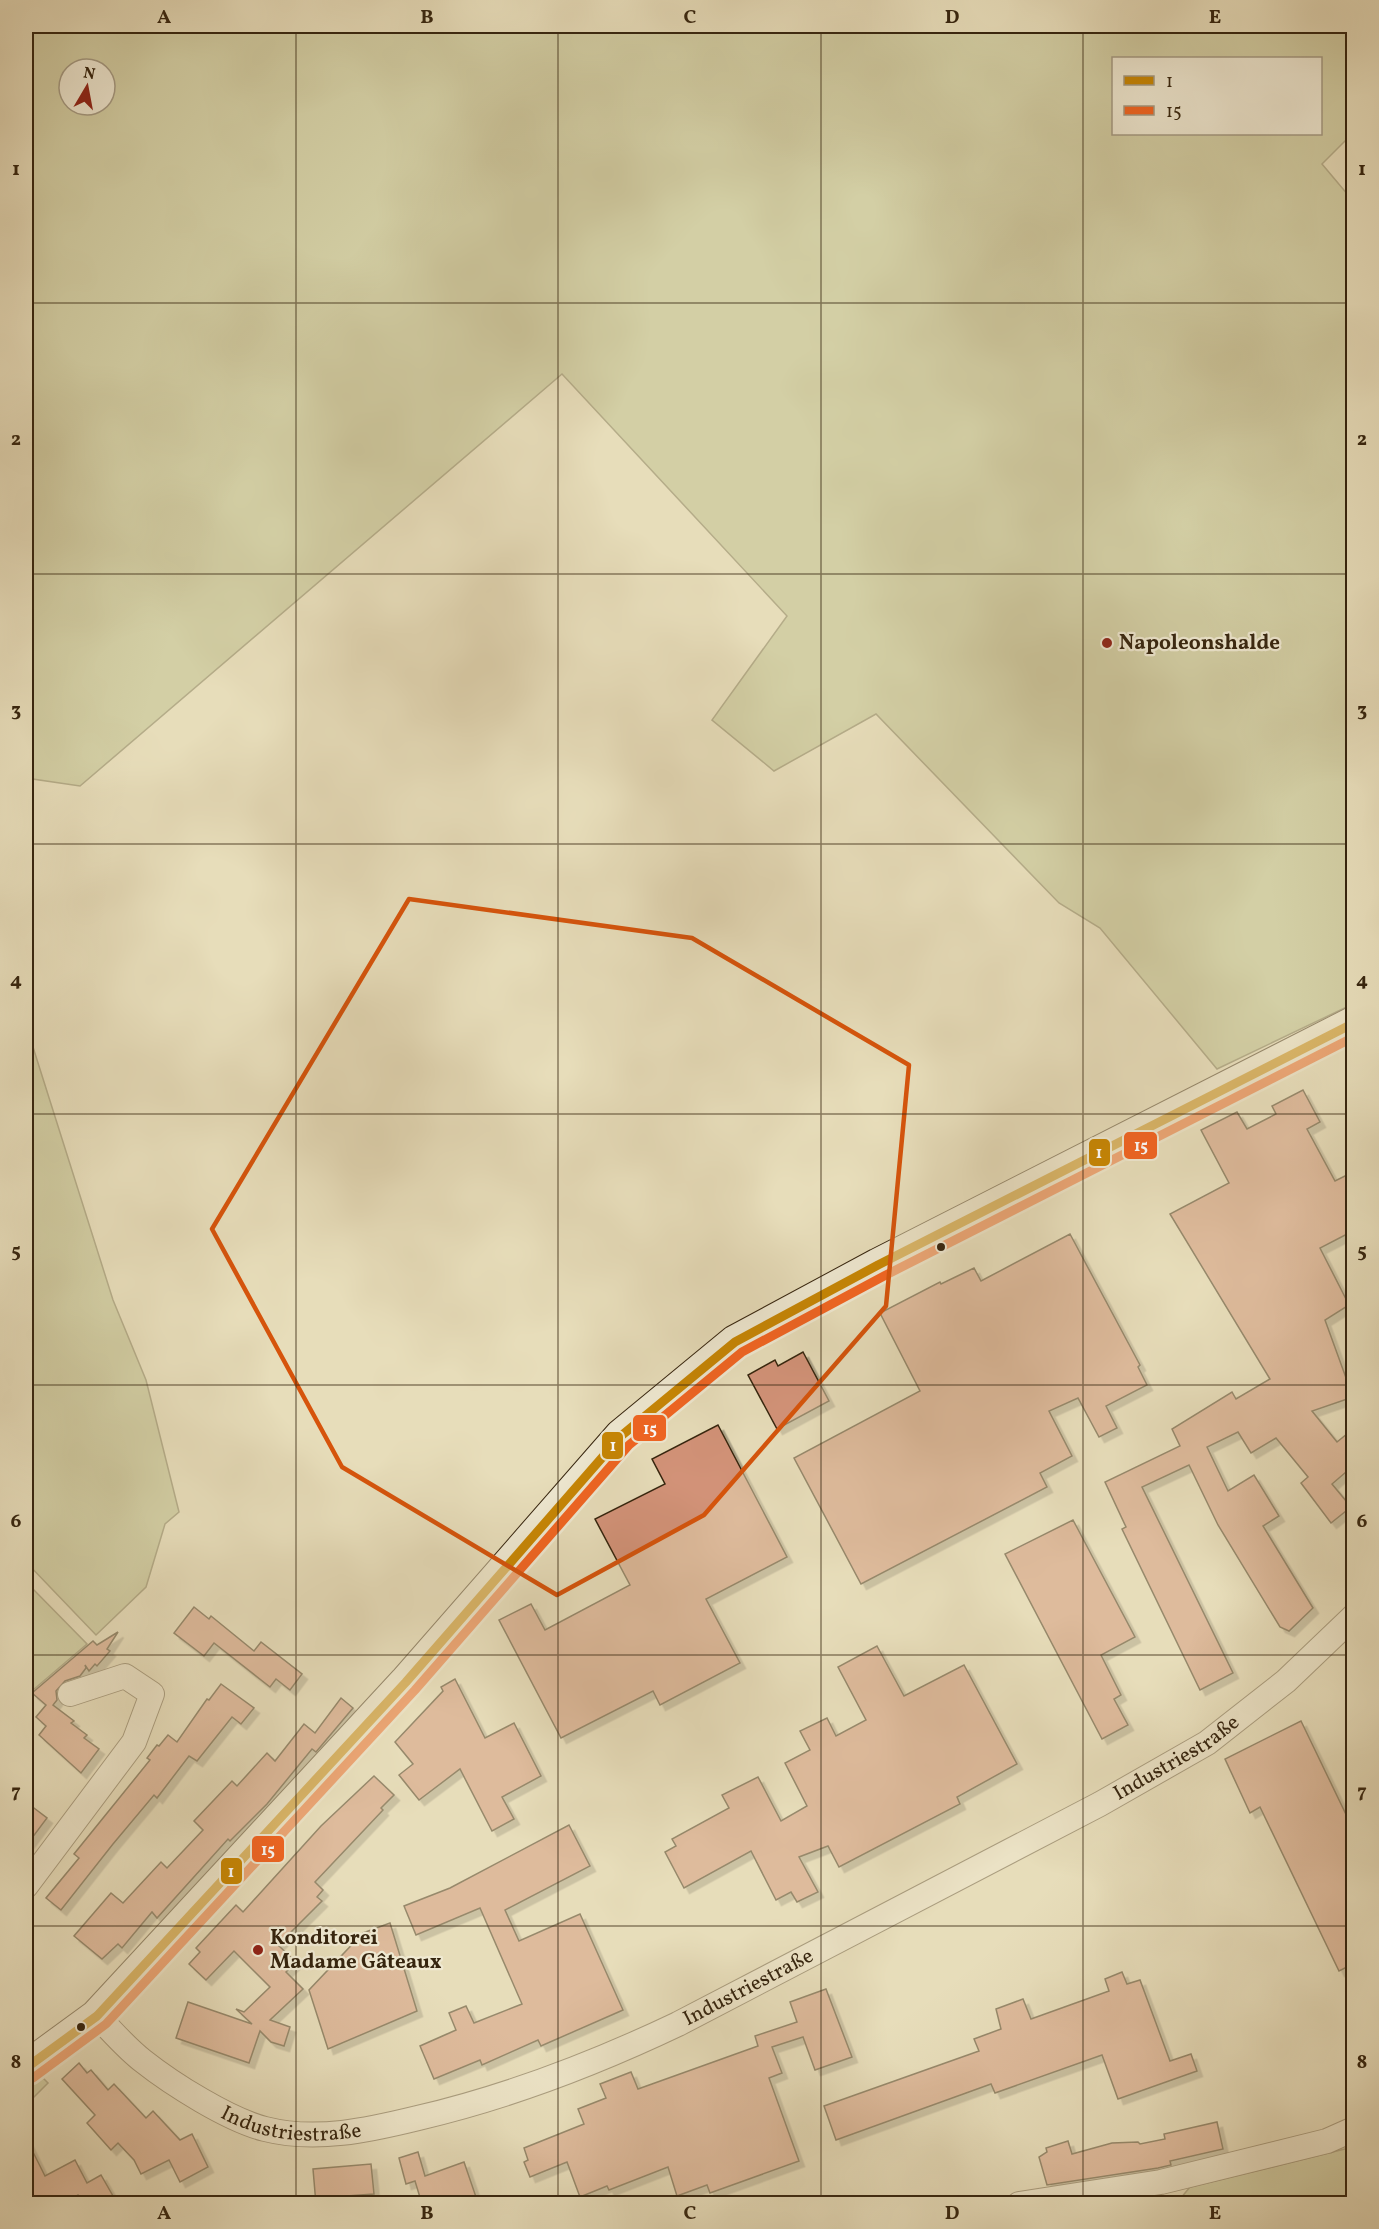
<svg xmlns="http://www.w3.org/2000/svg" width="1379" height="2229" font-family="Vollkorn,serif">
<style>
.green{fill:#babf8c;stroke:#78724e;stroke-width:1.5;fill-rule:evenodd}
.building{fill:#d39379;stroke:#36250f;stroke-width:1.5;filter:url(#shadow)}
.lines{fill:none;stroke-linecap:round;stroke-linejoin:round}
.street-casing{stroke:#62533a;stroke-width:26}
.secondary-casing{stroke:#36250f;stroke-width:35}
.street{stroke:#efe9d2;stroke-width:24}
.secondary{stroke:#efe9d2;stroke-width:33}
.bus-1-casing{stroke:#efe9d2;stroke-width:14}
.bus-2-casing{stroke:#efe9d2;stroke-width:14}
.bus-1{stroke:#c78604;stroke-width:9}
.bus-2{stroke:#f26522;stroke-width:9}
.marked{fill:none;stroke:#d6540c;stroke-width:4.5;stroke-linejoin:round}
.grid{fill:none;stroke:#36250f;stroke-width:1.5;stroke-opacity:0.55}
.poi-dot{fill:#8f2418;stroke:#efe9d2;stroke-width:2}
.bus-dot{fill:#36250f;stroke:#efe9d2;stroke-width:2}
.labels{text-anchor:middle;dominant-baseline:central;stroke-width:4.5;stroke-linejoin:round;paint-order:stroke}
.poi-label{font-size:21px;font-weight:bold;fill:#36250f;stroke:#efe9d2;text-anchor:start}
.street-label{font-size:21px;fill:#36250f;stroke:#efe9d2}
.line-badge{stroke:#efe9d2;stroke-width:2}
.badge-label{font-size:16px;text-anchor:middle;font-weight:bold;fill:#fff}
.neatline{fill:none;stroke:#36250f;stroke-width:2}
.grid-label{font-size:20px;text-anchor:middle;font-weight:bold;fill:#36250f}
</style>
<defs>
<filter id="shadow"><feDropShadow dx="5.5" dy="5.5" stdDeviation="0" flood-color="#0004"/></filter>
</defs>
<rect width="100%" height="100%" fill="#e7ddba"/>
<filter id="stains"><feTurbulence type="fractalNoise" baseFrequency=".00333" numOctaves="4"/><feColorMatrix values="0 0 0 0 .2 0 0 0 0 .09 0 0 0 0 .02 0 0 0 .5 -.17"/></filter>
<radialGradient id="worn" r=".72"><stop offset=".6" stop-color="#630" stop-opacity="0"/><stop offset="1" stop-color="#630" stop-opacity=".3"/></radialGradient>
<g class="green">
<path d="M26,26H1353V133L1322,164L1354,202L1353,1004L1217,1069L1100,928L1059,903L876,714L774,771L712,720L787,616L562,374L80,786L26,778ZM1320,58V134H1114V58ZM69,69H105V105H69Z"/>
<polygon points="26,1025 113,1300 146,1380 179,1512 165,1524 146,1587 96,1635 26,1562"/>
<polygon points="32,1588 87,1644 26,1696 26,1592"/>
<polygon points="39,2074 48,2083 26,2105 26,2085"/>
<polygon points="1353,2147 1353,2203 1176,2204 1190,2187"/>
</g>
<g class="building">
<polygon points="1303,1090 1320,1122 1307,1129 1335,1181 1353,1172 1353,1231 1320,1248 1349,1305 1325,1320 1353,1397 1312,1411 1337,1442 1353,1429 1353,1466 1332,1484 1351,1507 1331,1523 1301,1483 1308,1477 1276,1438 1251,1453 1238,1432 1207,1447 1228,1491 1254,1475 1279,1516 1263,1526 1313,1608 1289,1631 1280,1627 1218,1525 1189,1465 1142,1487 1233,1673 1200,1690 1122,1529 1126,1527 1105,1482 1180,1446 1172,1429 1232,1392 1236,1399 1270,1379 1170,1214 1229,1183 1201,1130 1237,1112 1247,1129 1276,1114 1272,1106"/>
<polygon points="1070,1234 1140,1365 1138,1367 1147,1385 1106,1406 1117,1428 1099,1437 1078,1398 1049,1411 1072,1456 1040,1473 1047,1487 861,1584 794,1458 920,1391 880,1313 940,1282 941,1284 974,1268 981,1281"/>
<polygon points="803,1352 829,1401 777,1429 748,1375 775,1360 778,1366"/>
<polygon points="718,1425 787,1557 706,1599 740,1663 660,1705 653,1691 561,1738 499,1620 531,1604 545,1630 630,1585 595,1519 665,1484 652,1459"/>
<polygon points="1073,1520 1135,1637 1101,1655 1121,1695 1114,1699 1128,1725 1102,1739 1005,1554"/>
<polygon points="194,1607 209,1619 211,1616 254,1651 261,1642 302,1674 290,1690 276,1679 270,1687 214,1643 204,1656 174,1633"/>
<polygon points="118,1632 107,1649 110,1651 97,1666 95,1664 89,1671 85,1665 86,1668 80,1676 65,1681 56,1691 57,1700 53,1705 74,1721 71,1723 87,1735 84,1738 99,1749 81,1773 39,1735 46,1726 36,1717 46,1705 32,1693 93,1641 97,1645"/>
<polygon points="877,1646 904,1696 964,1665 1017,1764 957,1797 960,1804 839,1867 828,1846 799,1857 818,1892 797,1902 791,1892 776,1900 751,1851 684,1888 665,1852 676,1846 672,1839 729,1808 722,1795 758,1777 781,1821 807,1806 785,1763 810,1750 800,1731 827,1718 836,1736 866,1720 838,1667"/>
<polygon points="455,1679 485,1738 514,1723 541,1776 502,1797 514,1819 492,1831 460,1769 419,1800 399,1775 413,1764 395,1742 443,1691 441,1687"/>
<polygon points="221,1684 254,1708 241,1724 232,1717 197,1761 189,1756 157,1798 154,1795 113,1844 61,1910 46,1898 79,1858 74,1854 150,1760 147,1758 157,1745 159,1746 168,1735 177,1742 207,1699 209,1700"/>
<polygon points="341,1698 353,1708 316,1752 312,1749 267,1804 230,1841 228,1839 157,1918 152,1912 122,1948 118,1944 102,1959 74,1936 111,1893 123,1903 161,1862 167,1868 203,1830 194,1821 232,1781 237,1786 267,1753 275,1761 304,1724 315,1733"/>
<polygon points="1301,1721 1353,1829 1353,1964 1339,1971 1260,1807 1250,1813 1225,1759"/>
<polygon points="374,1776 394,1795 381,1808 383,1810 315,1882 323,1890 317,1897 322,1901 278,1945 296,1962 286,1972 303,1989 270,2020 290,2027 284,2046 271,2042 260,2031 249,2063 176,2038 188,2002 252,2024 236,2009 244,2012 270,1987 234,1951 206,1980 189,1964 200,1952 196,1948 236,1905 243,1912 321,1826"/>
<polygon points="26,1802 47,1818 26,1846"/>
<polygon points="569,1825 590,1866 505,1910 519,1941 580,1914 623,2010 541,2046 538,2040 482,2065 480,2060 434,2079 420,2046 456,2030 449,2013 466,2006 474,2023 522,2004 480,1908 416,1935 404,1906 450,1888"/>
<polygon points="390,1923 417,2011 328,2049 309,1990 363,1933"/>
<polygon points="1122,1972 1127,1984 1140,1980 1170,2061 1191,2054 1197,2071 1118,2099 1102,2055 995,2093 991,2084 836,2140 824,2106 979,2051 974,2039 1001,2029 996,2009 1023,1999 1031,2019 1109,1991 1105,1979"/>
<polygon points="826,1989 852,2057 815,2070 803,2037 772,2047 782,2073 769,2078 799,2161 710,2193 707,2185 677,2196 668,2167 609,2190 607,2186 580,2197 567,2162 530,2177 524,2162 528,2160 524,2148 584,2124 578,2109 606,2098 600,2084 631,2072 638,2089 758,2046 755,2036 797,2022 790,2002"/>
<polygon points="79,2063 87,2073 91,2070 108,2090 114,2084 146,2118 153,2111 180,2140 192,2134 208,2167 180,2182 169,2160 141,2174 134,2160 118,2143 111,2150 87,2123 95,2115 62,2079"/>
<polygon points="1217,2122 1223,2149 1170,2161 1171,2165 1158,2168 1047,2185 1039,2157 1047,2152 1046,2148 1068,2141 1072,2154 1112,2143 1138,2142 1140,2144 1165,2139 1164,2134"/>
<polygon points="26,2138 45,2176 75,2160 87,2183 101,2175 113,2196 99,2204 82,2204 78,2195 62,2204 35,2204 26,2185"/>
<polygon points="418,2152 425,2176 464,2162 476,2197 456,2204 422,2204 415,2181 406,2184 399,2158"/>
<polygon points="371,2164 374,2194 347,2196 348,2204 316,2204 313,2169"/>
</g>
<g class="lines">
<g class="street-casing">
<g id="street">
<polyline points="26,1886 134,1742 152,1694 125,1676 70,1694"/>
<path id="s1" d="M97,2016C112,2031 126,2048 143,2061C172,2084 229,2120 265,2129C316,2142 369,2130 418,2118C508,2097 594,2064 678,2024L1100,1804L1207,1743L1286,1681L1354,1616"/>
<polyline points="1019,2204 1161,2182 1327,2141 1354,2129"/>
</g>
</g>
<g class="secondary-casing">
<polyline id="secondary" points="26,2068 97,2016 406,1682 621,1436 735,1342 878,1265 1354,1023"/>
</g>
<use href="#street" class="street"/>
<use href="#secondary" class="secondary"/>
<g class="bus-1-casing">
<polyline id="bus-1" points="26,2068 97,2016 406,1682 621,1436 735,1342 878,1265 1354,1023"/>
</g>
<g class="bus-2-casing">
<polyline id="bus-2" points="33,2078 106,2024 415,1690 629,1445 742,1352 884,1276 1354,1037"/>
</g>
<use href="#bus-1" class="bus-1"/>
<use href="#bus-2" class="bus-2"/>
</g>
<path d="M0 0H1379V2229H0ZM409,899L692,938L909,1065L886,1306L704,1515L557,1595L342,1467L212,1229Z" fill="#e7ddba" fill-opacity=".55" fill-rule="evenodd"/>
<path class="marked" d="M409,899L692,938L909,1065L886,1306L704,1515L557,1595L342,1467L212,1229Z"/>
<path class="grid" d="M296,26V2204M558,26V2204M821,26V2204M1083,26V2204M26,303H1354M26,574H1354M26,844H1354M26,1114H1354M26,1385H1354M26,1655H1354M26,1926H1354"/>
<g class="poi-dot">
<circle cx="1107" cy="643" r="6"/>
<circle cx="258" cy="1950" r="6"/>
</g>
<g class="bus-dot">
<circle cx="941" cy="1247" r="5"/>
<circle cx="81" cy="2027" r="5"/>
</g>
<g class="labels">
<g class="poi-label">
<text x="1119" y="643">Napoleonshalde</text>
<text x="270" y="1938">Konditorei<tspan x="270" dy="24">Madame Gâteaux</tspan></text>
</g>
<g class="street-label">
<text stroke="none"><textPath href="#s1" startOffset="1202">Industriestraße</textPath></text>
<text stroke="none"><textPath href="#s1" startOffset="716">Industriestraße</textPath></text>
<text stroke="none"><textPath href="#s1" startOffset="230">Industriestraße</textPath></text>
</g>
</g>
<g class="line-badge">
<rect x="1123" y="1131" width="35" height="29" rx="6" fill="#f26522"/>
<rect x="1088" y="1138" width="23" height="29" rx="6" fill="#c78604"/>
<rect x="632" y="1414" width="35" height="28" rx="6" fill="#f26522"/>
<rect x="601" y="1431" width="23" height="29" rx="6" fill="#c78604"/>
<rect x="251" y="1835" width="34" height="28" rx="6" fill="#f26522"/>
<rect x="220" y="1857" width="23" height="28" rx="6" fill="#c78604"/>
</g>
<g class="badge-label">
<text x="1141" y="1151">15</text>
<text x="1099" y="1158">1</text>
<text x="650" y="1434">15</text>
<text x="613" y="1451">1</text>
<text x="268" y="1855">15</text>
<text x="231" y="1877">1</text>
</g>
<rect width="1379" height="2229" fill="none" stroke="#e7ddba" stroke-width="66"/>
<rect x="1112" y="57" width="210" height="78" fill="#efe9d2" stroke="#a59b84" stroke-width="1.5"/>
<rect x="1124" y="76" width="30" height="9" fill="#c78604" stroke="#a59b84" stroke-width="1.5"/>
<text x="1166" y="87" font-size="18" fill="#36250f">1</text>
<rect x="1124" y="106" width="30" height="9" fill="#f26522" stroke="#a59b84" stroke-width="1.5"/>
<text x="1166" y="117" font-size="18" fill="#36250f">15</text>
<g transform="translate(87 87) rotate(10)"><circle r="28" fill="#efe9d2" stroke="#a59b84" stroke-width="1.5"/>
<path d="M0-4.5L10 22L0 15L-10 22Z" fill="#8f2418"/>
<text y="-9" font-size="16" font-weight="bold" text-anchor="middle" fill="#36250f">N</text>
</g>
<rect x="33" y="33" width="1313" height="2163" class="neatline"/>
<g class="grid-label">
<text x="164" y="23">A</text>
<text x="427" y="23">B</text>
<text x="690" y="23">C</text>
<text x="952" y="23">D</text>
<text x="1215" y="23">E</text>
<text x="16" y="175">1</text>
<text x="1362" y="175">1</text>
<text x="16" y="445">2</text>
<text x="1362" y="445">2</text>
<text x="16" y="716">3</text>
<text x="1362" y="716">3</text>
<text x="16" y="986">4</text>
<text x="1362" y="986">4</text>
<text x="16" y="1257">5</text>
<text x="1362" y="1257">5</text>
<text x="16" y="1527">6</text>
<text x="1362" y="1527">6</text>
<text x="16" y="1797">7</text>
<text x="1362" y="1797">7</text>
<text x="16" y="2068">8</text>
<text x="1362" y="2068">8</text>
<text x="164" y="2219">A</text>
<text x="427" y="2219">B</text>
<text x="690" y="2219">C</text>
<text x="952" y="2219">D</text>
<text x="1215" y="2219">E</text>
</g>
<rect width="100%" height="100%" filter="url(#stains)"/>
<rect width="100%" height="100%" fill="url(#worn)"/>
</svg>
